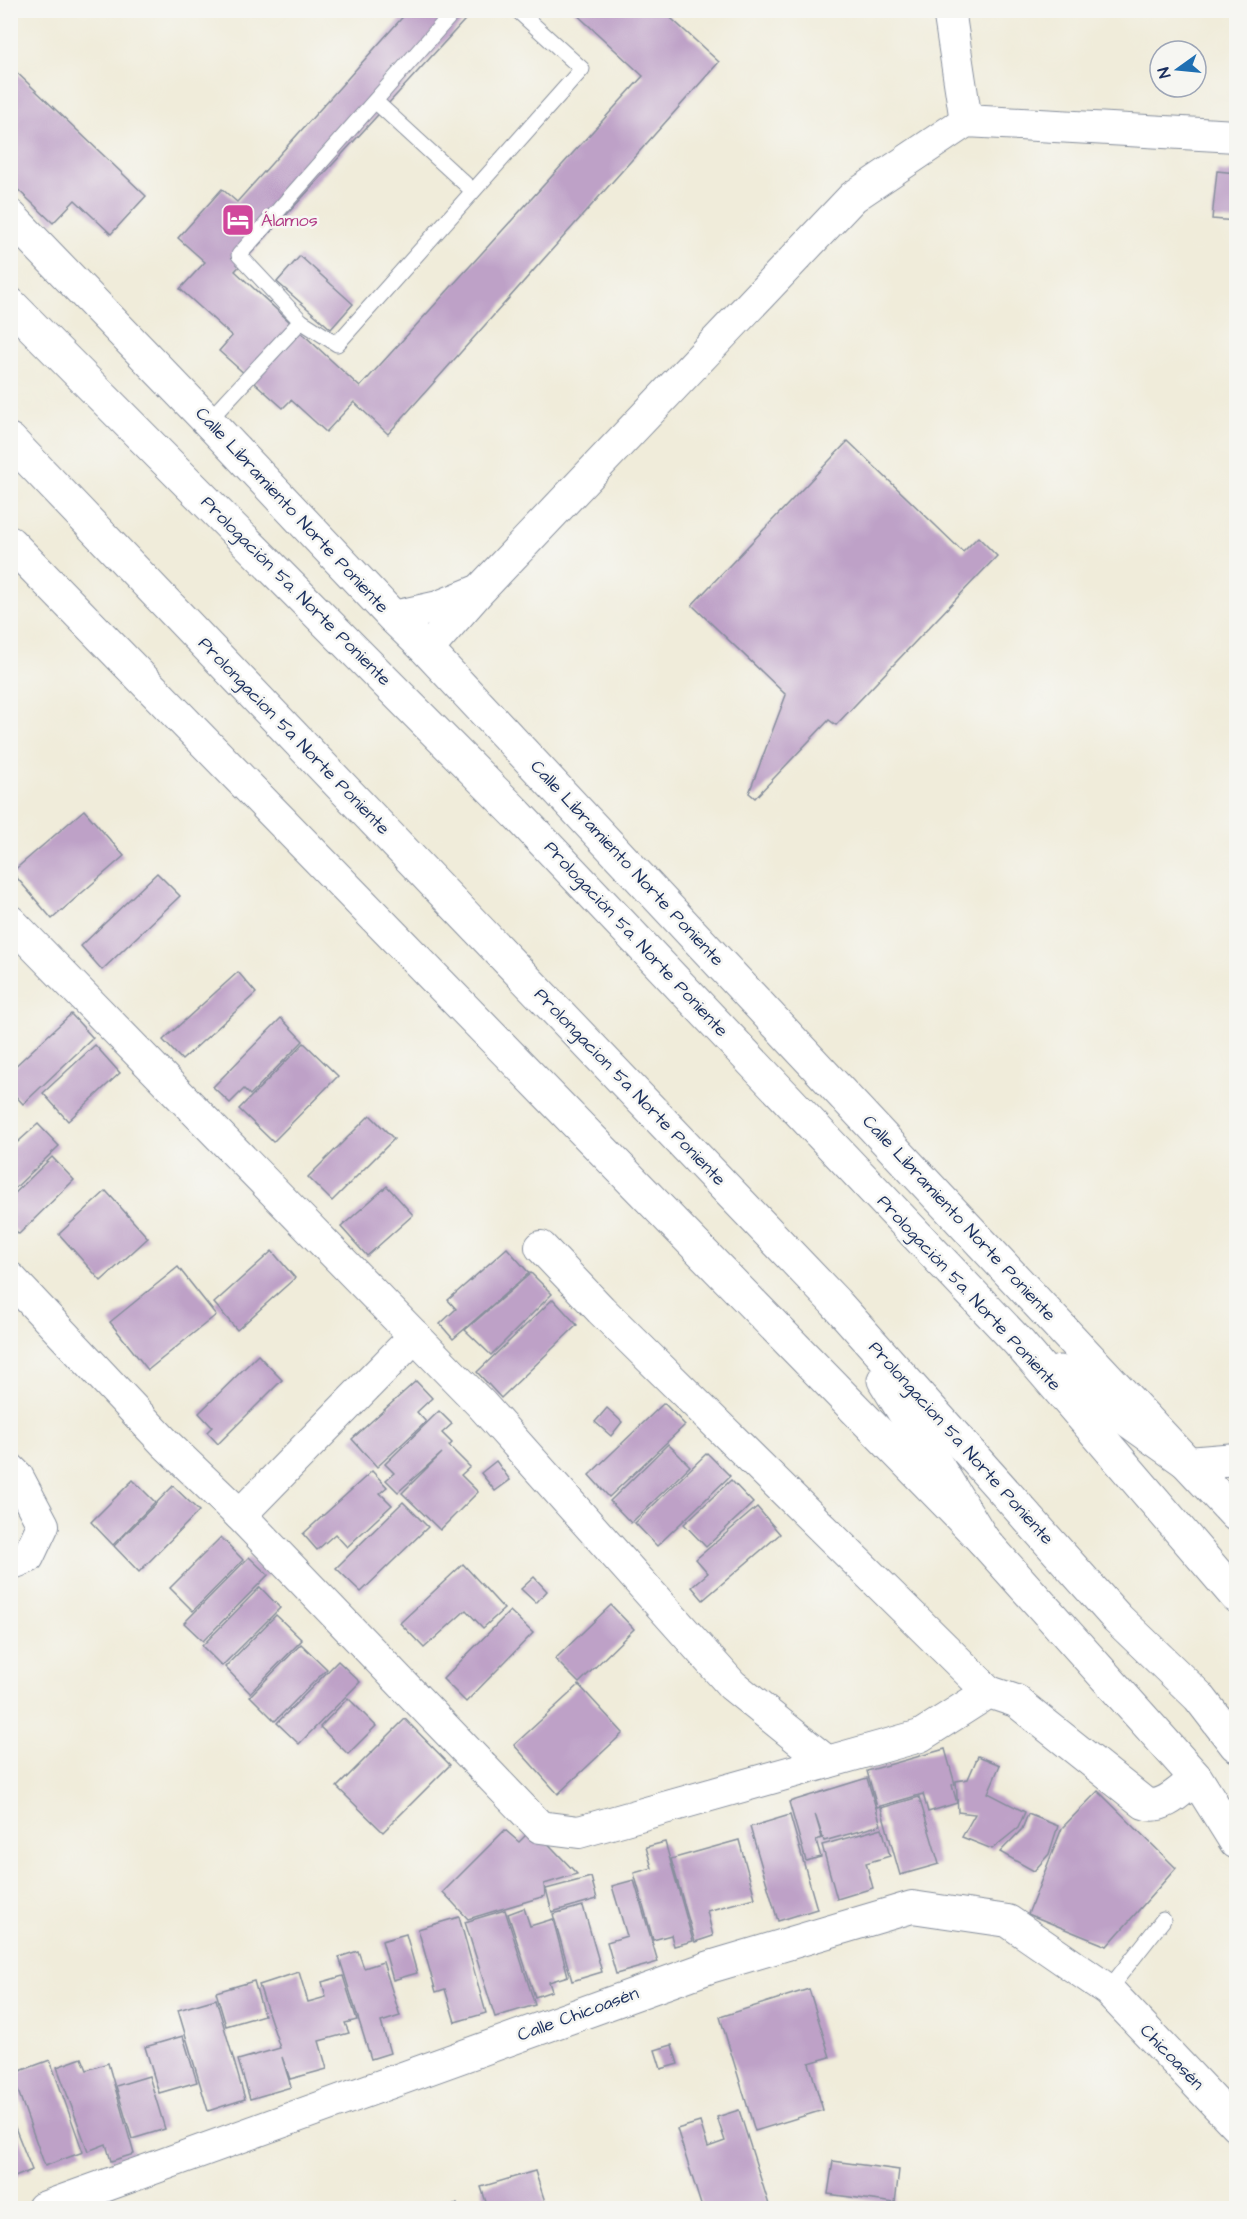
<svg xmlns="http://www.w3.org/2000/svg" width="1247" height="2219" font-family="'Architects Daughter',sans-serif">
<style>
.building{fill:#bea1c7}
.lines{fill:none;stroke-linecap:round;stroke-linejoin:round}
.lane-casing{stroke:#868e9c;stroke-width:17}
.street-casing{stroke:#868e9c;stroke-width:34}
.secondary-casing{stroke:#868e9c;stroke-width:35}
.primary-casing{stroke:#868e9c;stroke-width:35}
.lane{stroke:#fff;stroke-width:15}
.street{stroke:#fff;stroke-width:32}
.secondary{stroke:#fff;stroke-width:33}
.primary{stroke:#fff;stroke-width:33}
.labels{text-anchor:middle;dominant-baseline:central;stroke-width:5;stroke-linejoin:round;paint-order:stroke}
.hotel-label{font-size:18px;fill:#b23c85;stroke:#f6f6f2;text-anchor:start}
.street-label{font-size:18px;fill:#1b2f5e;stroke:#f6f6f2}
</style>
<rect width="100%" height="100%" fill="#f6f6f2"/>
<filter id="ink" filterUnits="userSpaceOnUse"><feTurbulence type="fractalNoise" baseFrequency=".0167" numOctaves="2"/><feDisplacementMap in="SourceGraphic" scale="12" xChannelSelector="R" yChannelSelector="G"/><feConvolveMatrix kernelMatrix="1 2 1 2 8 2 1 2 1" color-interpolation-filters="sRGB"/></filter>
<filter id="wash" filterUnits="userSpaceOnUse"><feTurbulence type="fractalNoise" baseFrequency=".008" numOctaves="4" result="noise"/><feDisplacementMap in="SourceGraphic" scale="24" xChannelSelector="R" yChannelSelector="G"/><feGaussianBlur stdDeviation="1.35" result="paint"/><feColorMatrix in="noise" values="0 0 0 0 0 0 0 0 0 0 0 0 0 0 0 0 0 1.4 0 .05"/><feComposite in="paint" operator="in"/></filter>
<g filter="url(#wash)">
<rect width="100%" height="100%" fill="#f0ecda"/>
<g id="blocks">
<g class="building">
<polygon points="409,10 474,10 235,271 360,387 643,76 572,10 662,10 719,62 388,434 354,402 326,432 291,400 283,408 219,351 232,336 180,289 205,262 178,238 222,189 237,202"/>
<polygon points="10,66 146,196 111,234 75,200 53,223 10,182"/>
<polygon points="1217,171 1236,173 1236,221 1212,219"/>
<polygon points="300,256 353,304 331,329 277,282"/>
<polygon points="848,441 963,552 978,537 997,556 836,725 829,720 755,798 749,793 786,695 692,605"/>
<polygon points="84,810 124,856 52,919 12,872"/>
<polygon points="157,873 180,896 102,970 81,946"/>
<polygon points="238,972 256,993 182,1060 163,1040"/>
<polygon points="71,1014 93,1038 23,1104 10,1090 10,1071"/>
<polygon points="281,1018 303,1041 250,1095 244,1089 230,1103 213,1087"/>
<polygon points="304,1043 338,1076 273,1142 239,1109"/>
<polygon points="95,1045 120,1073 68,1121 43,1093"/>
<polygon points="370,1115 394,1139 332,1201 308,1177"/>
<polygon points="38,1124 59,1146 10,1193 10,1149"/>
<polygon points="52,1157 74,1180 19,1234 10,1225 10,1198"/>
<polygon points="387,1186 413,1215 367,1256 341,1227"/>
<polygon points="106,1191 148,1238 101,1281 59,1234"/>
<polygon points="507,1248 529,1273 453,1339 440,1324 456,1309 448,1300"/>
<polygon points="272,1251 295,1278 237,1330 214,1303"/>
<polygon points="178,1267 216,1315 148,1370 110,1322"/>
<polygon points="531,1273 552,1294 491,1355 465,1330"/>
<polygon points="553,1299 577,1325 501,1398 477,1372"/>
<polygon points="258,1355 282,1380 218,1444 207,1432 212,1427 199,1413"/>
<polygon points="416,1381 432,1398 417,1412 426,1422 377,1467 352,1439"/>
<polygon points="664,1403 685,1425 609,1497 589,1475"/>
<polygon points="607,1408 622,1422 611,1436 595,1422"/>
<polygon points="439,1411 452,1424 442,1433 452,1443 449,1446 470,1467 461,1475 478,1492 440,1530 402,1493 442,1453 398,1492 386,1480 394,1473 385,1464"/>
<polygon points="668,1444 690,1466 631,1523 610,1501"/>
<polygon points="707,1453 730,1476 657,1546 635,1523"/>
<polygon points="496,1461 510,1480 495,1491 481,1473"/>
<polygon points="372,1471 387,1487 380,1493 392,1505 347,1547 335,1534 317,1550 303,1534"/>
<polygon points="133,1480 155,1502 113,1545 91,1522"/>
<polygon points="731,1480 753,1503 706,1547 684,1524"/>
<polygon points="173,1486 199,1511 139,1572 114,1546"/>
<polygon points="403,1502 428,1527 361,1592 336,1568"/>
<polygon points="757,1507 780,1534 703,1600 692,1587 708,1573 696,1559"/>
<polygon points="221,1537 243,1560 193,1611 170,1588"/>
<polygon points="249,1557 268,1575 203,1641 184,1623"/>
<polygon points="463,1564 504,1609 483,1628 466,1610 424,1648 400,1623"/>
<polygon points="534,1577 547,1591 536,1603 521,1589"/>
<polygon points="260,1587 280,1608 222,1666 202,1646"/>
<polygon points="611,1605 634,1629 579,1683 555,1659"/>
<polygon points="510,1611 533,1633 466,1702 443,1679"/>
<polygon points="276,1615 302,1640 250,1693 225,1667"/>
<polygon points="301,1644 327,1669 275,1721 250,1696"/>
<polygon points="338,1661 360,1682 299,1744 277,1723"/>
<polygon points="579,1685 623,1733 558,1794 514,1745"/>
<polygon points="348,1698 376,1726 348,1754 320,1727"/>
<polygon points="405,1719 450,1765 383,1832 337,1787"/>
<polygon points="945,1749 955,1784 952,1785 957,1803 928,1812 923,1794 877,1807 867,1771"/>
<polygon points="978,1756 1000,1765 988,1793 1025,1812 1018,1828 992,1849 962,1837 975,1814 958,1812 956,1781 968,1779"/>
<polygon points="867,1778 881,1825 824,1841 815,1814 822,1838 816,1840 821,1857 806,1861 789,1802"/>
<polygon points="1098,1791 1176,1868 1107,1946 1028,1914 1062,1828"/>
<polygon points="919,1797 939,1864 900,1875 881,1808"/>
<polygon points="1028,1814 1058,1826 1049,1854 1034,1871 1000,1852 1022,1829"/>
<polygon points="790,1815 817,1909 778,1921 750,1827"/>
<polygon points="533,1828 577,1874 544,1884 545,1896 468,1919 443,1892 505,1830 519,1842"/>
<polygon points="882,1828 890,1856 866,1863 873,1888 837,1899 822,1845"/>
<polygon points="739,1840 755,1898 707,1911 713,1936 695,1942 671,1859"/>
<polygon points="665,1842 693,1941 674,1946 671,1935 653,1940 634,1873 652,1868 646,1847"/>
<polygon points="591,1877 597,1899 552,1912 546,1889"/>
<polygon points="634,1880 658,1962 616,1974 607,1942 627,1936 612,1886"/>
<polygon points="583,1906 602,1972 572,1981 553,1914"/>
<polygon points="524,1908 530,1926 553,1919 568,1976 549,1982 552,1991 535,1997 508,1914"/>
<polygon points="505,1910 535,2005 495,2017 465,1922"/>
<polygon points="459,1917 486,2013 455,2022 445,1989 436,1992 418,1929"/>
<polygon points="406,1934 417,1973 393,1980 382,1941"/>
<polygon points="358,1951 364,1968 383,1962 400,2016 381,2022 390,2053 371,2059 339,1957"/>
<polygon points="299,1972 308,2002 326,1997 322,1982 343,1976 357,2020 345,2023 349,2033 319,2041 327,2069 290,2079 282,2057 291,2087 250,2099 238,2060 280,2048 259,1985"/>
<polygon points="254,1981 264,2015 226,2026 216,1992"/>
<polygon points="809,1989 830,2057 809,2063 823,2110 755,2131 720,2017"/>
<polygon points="216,1999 245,2099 208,2111 178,2010"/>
<polygon points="183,2036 197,2082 159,2093 145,2047"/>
<polygon points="672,2045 678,2064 661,2069 655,2050"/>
<polygon points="82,2058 87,2070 108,2063 134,2154 111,2161 106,2144 88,2151 57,2067"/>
<polygon points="50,2060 83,2152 45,2166 12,2074"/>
<polygon points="149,2076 165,2129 132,2139 116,2086"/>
<polygon points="739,2110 770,2208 702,2208 677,2129 700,2122 708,2147 725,2141 717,2117"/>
<polygon points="10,2115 32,2170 10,2179"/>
<polygon points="833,2161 899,2170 895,2203 828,2194"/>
<polygon points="535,2171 547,2208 488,2208 481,2187"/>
<polygon points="457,2204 458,2208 443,2208"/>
</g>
</g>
</g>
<g filter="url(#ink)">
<use href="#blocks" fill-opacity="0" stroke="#868e9c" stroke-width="1.5"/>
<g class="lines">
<g class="lane-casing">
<g id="lane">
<polyline points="455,10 239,255 301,321 337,344 582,69 517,10"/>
<polyline points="375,101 473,191"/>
<polyline points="208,421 301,321"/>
<polyline points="1108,1990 1163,1920"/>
</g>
</g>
<g class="street-casing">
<g id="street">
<polyline points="949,10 966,121"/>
<polyline points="393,617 438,607 475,592"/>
<polyline points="427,650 479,591 853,197 966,121 1236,136"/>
<polyline points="10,921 481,1404 732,1685 827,1762"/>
<polyline points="541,1247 601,1310 989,1692"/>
<path d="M10,1278L166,1444L240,1515L540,1827L579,1832L920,1736L989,1692L1016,1701L1144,1803C1163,1811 1182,1789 1196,1778"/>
<polyline points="1188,1463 1236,1459"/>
<polyline points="10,1469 17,1476 43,1525 28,1557 10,1564"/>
<polyline points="240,1515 415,1336"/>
<polyline points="43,2208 710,1967 912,1907 1008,1921 1108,1990 1236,2125"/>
</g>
</g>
<g class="secondary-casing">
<g id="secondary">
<polyline points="10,216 208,421 393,617 427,650 1236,1515"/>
<polyline points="10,543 983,1540 1196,1778 1236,1842"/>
</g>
</g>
<g class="primary-casing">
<g id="primary">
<polyline points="10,304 517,814 1019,1343 1236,1596"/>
<polyline points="10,440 835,1302 1117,1618 1199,1697 1236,1745"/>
<polyline points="1060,1372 1188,1463"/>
<polyline points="884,1380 983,1540"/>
</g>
</g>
<use href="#lane" class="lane"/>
<use href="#street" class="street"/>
<use href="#secondary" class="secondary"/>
<use href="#primary" class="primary"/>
</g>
</g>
<defs>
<g id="hotel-square" transform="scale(1.725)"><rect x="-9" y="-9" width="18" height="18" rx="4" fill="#d1479c" stroke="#f6f6f2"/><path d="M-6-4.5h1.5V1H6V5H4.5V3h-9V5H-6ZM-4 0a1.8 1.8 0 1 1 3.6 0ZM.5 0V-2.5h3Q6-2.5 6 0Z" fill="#fff"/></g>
</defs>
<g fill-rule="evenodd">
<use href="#hotel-square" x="238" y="220"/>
</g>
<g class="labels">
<g class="hotel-label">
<text x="261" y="220">Álamos</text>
</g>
<g class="street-label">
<text transform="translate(292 510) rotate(47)">Calle Libramiento Norte Poniente</text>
<text transform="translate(296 591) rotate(45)">Prologación 5a. Norte Poniente</text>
<text transform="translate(294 736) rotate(46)">Prolongacion 5a Norte Poniente</text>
<text transform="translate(627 863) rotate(47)">Calle Libramiento Norte Poniente</text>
<text transform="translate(636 939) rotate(47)">Prologación 5a. Norte Poniente</text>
<text transform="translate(630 1087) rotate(46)">Prolongacion 5a Norte Poniente</text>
<text transform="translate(959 1218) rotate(47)">Calle Libramiento Norte Poniente</text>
<text transform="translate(969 1293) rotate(47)">Prologación 5a. Norte Poniente</text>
<text transform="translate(961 1443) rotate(48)">Prolongacion 5a Norte Poniente</text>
<text transform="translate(578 2014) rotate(-20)">Calle Chicoasén</text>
<text transform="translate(1172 2057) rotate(46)">Chicoasén</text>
</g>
</g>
<rect width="1247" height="2219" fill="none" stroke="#f6f6f2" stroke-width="36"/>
<g transform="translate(1178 69) rotate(255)"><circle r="28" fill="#f6f6f2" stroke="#9ea6b7" stroke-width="1.5"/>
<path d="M0-4.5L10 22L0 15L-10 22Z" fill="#1f6fb2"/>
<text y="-9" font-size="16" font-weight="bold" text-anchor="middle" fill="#1b2f5e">N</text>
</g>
</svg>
